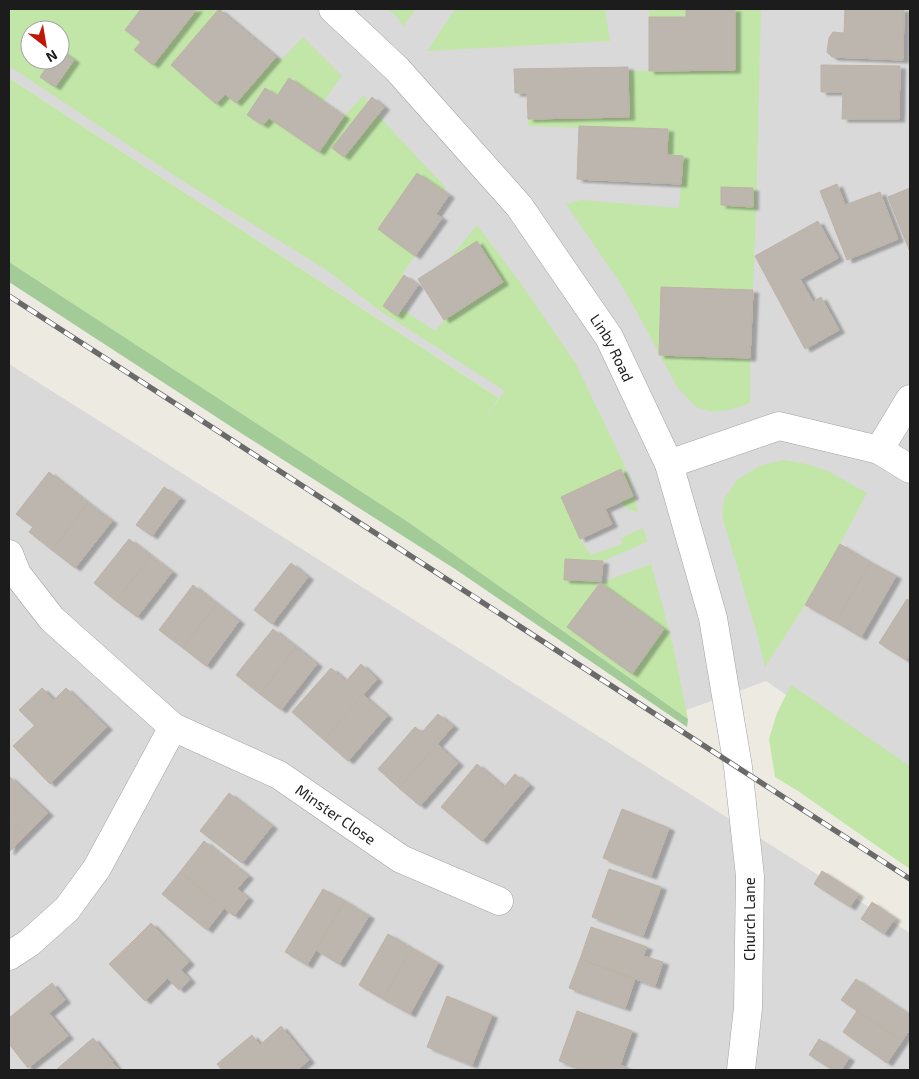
<svg xmlns="http://www.w3.org/2000/svg" width="919" height="1079" font-family="'Exo 2',sans-serif">
<style>
.residential{fill:#dad9d9;fill-rule:evenodd}
.grass{fill:#c1e6a8;fill-rule:evenodd}
.forest{fill:#a2cb97}
.building{fill:#bdb6ae;stroke:#beb2a4;filter:url(#shadow)}
.lines{fill:none;stroke-linecap:round;stroke-linejoin:round}
.minor-casing{stroke:#a3a3a3;stroke-width:29}
.tertiary-casing{stroke:#a3a3a3;stroke-width:29}
.minor{stroke:#fff;stroke-width:28}
.tertiary{stroke:#fff;stroke-width:28}
.rail-casing{stroke:#6a6a6a;stroke-width:5.5}
.rail{stroke:#fff;stroke-width:4;stroke-dasharray:11;stroke-linecap:butt}
.labels{text-anchor:middle;dominant-baseline:central;stroke-width:4.5;stroke-linejoin:round;paint-order:stroke}
.street-label{font-size:15px;fill:#1c1c1c;stroke:#fff}
</style>
<defs>
<filter id="shadow"><feDropShadow dx="5.5" dy="3" stdDeviation="1" flood-color="#0004"/></filter>
</defs>
<rect width="100%" height="100%" fill="#edeae1"/>
<g class="residential">
<path d="M9,9H910V780L766,681L681,712L408,522L499,398L9,78ZM30,30H60V60H30Z"/>
<polygon points="9,364 910,933 910,1070 9,1070"/>
</g>
<g class="grass">
<path d="M9,9H141L125,30L141,42L134,50L153,65L197,9H219L171,65L216,104L225,94L236,103L276,57L280,61L303,37L342,76L323,102L277,96L247,115L263,125L269,118L319,152L344,116L364,95L368,102L332,148L344,157L377,114L445,187L444,192L417,173L378,229L415,256L402,274L404,275L383,306L397,316L402,309L435,331L444,320L503,282L477,242L450,258L477,225L522,285L576,364L623,462L633,491L638,512L630,510L620,502L633,496L620,469L561,497L580,539L591,555L622,544L621,538L643,528L647,542L603,561L564,579L597,581L598,585L568,627L632,673L664,629L600,583L651,564L672,641L688,719L408,522L9,262V78L499,398L479,426L505,391L380,311L328,271L175,176L9,66ZM30,30H60V50L74,60L55,87L40,77L52,60H30Z"/>
<polygon points="388,9 416,9 403,26 398,18"/>
<polygon points="455,9 605,9 610,41 427,51"/>
<rect x="649" y="9" width="37" height="8"/>
<polygon points="735,9 761,9 756,211 753,290 659,355 750,358 750,403 733,409 713,412 696,407 677,387 636,310 620,283 566,204 581,200 679,208 683,156 667,155 668,131 528,126 528,119 629,117 628,71 735,70"/>
<polygon points="784,460 807,464 828,471 867,493 840,544 805,605 765,667 757,634 722,516 724,499 738,479 762,465"/>
<polygon points="791,685 910,766 910,869 798,791 775,777 769,739 777,713"/>
</g>
<polygon class="forest" points="9,262 408,522 688,719 687,727 455,569 244,435 9,282"/>
<g class="building">
<polygon points="141,9 197,9 153,65 134,50 141,42 125,30"/>
<polygon points="219,9 276,57 236,103 225,94 216,104 171,65"/>
<polygon points="686,9 735,9 735,70 649,71 649,17 686,17"/>
<polygon points="845,9 904,9 903,60 832,57 827,52 829,38 833,32 844,33"/>
<polygon points="60,50 74,60 55,87 40,77 52,60 60,60"/>
<polygon points="821,65 900,66 899,119 842,119 843,92 821,92"/>
<polygon points="628,67 629,117 528,119 527,93 515,93 514,69"/>
<polygon points="289,78 344,116 319,152 269,118 263,125 247,115 265,88 277,96"/>
<polygon points="372,97 384,107 344,157 332,148"/>
<polygon points="579,126 668,129 667,155 683,156 681,184 577,179"/>
<polygon points="417,173 449,195 436,214 442,218 415,256 378,229"/>
<polygon points="837,184 845,205 880,192 898,239 847,260 820,191"/>
<polygon points="721,187 753,188 753,207 721,205"/>
<polygon points="910,188 910,252 888,197"/>
<polygon points="818,221 838,258 800,279 813,302 821,297 839,330 805,349 755,256"/>
<polygon points="477,241 503,282 444,320 418,279"/>
<polygon points="404,275 418,285 397,316 383,306"/>
<polygon points="661,287 753,290 750,358 659,355"/>
<polygon points="621,469 633,496 605,509 612,524 580,539 561,497"/>
<polygon points="49,472 88,503 52,550 29,532 33,527 16,514"/>
<polygon points="164,487 180,498 152,536 136,525"/>
<polygon points="88,503 112,521 75,568 52,550"/>
<polygon points="129,539 151,556 116,601 94,583"/>
<polygon points="840,544 870,562 836,622 805,605"/>
<polygon points="151,556 172,572 137,617 116,601"/>
<polygon points="565,559 603,561 601,581 564,580"/>
<polygon points="870,562 896,576 861,637 836,622"/>
<polygon points="291,563 308,577 272,624 254,610"/>
<polygon points="600,583 664,629 632,674 567,627"/>
<polygon points="193,585 217,604 183,648 159,630"/>
<polygon points="907,599 910,601 910,654 906,660 879,643"/>
<polygon points="217,604 239,621 206,666 183,648"/>
<polygon points="273,629 296,647 260,694 236,675"/>
<polygon points="296,647 317,664 281,710 260,694"/>
<polygon points="361,664 377,679 324,740 292,712 331,668 346,681"/>
<polygon points="42,688 54,700 66,688 107,727 72,762 19,710"/>
<polygon points="363,695 387,716 348,761 324,740"/>
<polygon points="438,714 453,726 399,788 378,769 415,727 422,732"/>
<polygon points="35,725 72,762 50,784 13,746"/>
<polygon points="437,744 458,763 420,806 399,788"/>
<polygon points="477,764 504,787 515,774 529,785 482,841 441,807"/>
<polygon points="9,776 48,813 27,834 9,816"/>
<polygon points="229,793 272,826 242,863 200,831"/>
<polygon points="622,809 669,828 651,876 603,858"/>
<polygon points="9,816 27,834 9,852"/>
<polygon points="204,841 248,876 237,889 248,898 234,916 180,872"/>
<polygon points="609,869 661,887 643,936 592,917"/>
<polygon points="822,871 858,894 850,907 814,884"/>
<polygon points="180,872 224,908 207,930 162,894"/>
<polygon points="323,889 345,901 307,965 285,952"/>
<polygon points="345,901 369,916 339,964 316,950"/>
<polygon points="872,902 895,918 884,934 861,919"/>
<polygon points="151,923 189,962 181,970 190,980 179,990 132,942"/>
<polygon points="591,927 647,947 643,956 663,962 655,986 580,959"/>
<polygon points="388,934 412,948 383,999 359,985"/>
<polygon points="132,942 168,978 145,1001 109,964"/>
<polygon points="412,948 438,963 410,1014 383,999"/>
<polygon points="580,959 635,979 625,1008 569,988"/>
<polygon points="856,979 910,1015 910,1029 902,1041 841,1000"/>
<polygon points="52,983 65,1000 49,1013 68,1036 28,1068 9,1044 9,1018"/>
<polygon points="447,996 492,1015 472,1065 427,1047"/>
<polygon points="577,1011 632,1031 620,1065 628,1068 628,1070 585,1070 559,1061"/>
<polygon points="857,1011 902,1041 887,1063 843,1032"/>
<polygon points="281,1026 309,1060 297,1070 222,1070 217,1064 252,1035 260,1045"/>
<polygon points="93,1038 113,1062 103,1070 56,1070"/>
<polygon points="819,1039 849,1058 841,1070 833,1070 809,1055"/>
<polygon points="112,1062 119,1070 103,1070"/>
</g>
<g class="lines">
<g class="minor-casing">
<g id="minor">
<polyline points="879,450 910,399"/>
<polyline points="669,464 779,426 879,450 910,469"/>
<path id="s1" d="M9,554L17,574L52,619L173,727L279,775L401,859L499,901"/>
<polyline points="9,956 29,943 67,909 97,868 173,727"/>
</g>
</g>
<g class="tertiary-casing">
<g id="tertiary">
<path id="s2" d="M333,9L397,69L519,206L609,337L669,464L713,618L738,767L750,876L748,1008L741,1070"/>
</g>
</g>
<use href="#minor" class="minor"/>
<use href="#tertiary" class="tertiary"/>
<g class="rail-casing">
<polyline id="rail" points="9,296 910,879"/>
</g>
<use href="#rail" class="rail"/>
</g>
<g class="labels">
<g class="street-label">
<text stroke="none"><textPath href="#s2" startOffset="441">Linby Road</textPath></text>
<text stroke="none"><textPath href="#s1" startOffset="426">Minster Close</textPath></text>
<text transform="translate(749 919) rotate(-90)">Church Lane</text>
</g>
</g>
<rect width="919" height="1079" fill="none" stroke="#1c1c1c" stroke-width="20"/>
<g transform="translate(45 45) rotate(149)"><circle r="24" fill="#ffffff" stroke="#a4a4a4"/>
<path d="M0-4L9 19L0 12L-9 19Z" fill="#c01807"/>
<text y="-8" font-size="14" font-weight="bold" text-anchor="middle" fill="#1c1c1c">N</text>
</g>
</svg>
